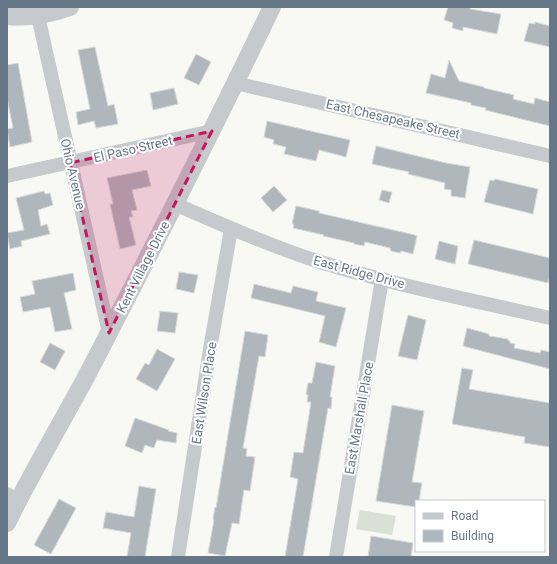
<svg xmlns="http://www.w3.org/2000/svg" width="557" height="564" font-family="Roboto,sans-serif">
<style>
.green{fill:#d9e0d6}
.building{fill:#afb6bc;stroke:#dadad7}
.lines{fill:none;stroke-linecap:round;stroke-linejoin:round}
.minor{stroke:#c6cacd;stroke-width:14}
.tertiary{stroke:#c6cacd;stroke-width:18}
.marked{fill:#c2185b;fill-opacity:0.2;stroke:#c2185b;stroke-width:3;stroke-dasharray:8 5;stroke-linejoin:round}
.labels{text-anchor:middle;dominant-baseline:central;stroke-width:4;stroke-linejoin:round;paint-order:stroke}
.street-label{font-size:13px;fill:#678;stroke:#fff}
</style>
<rect width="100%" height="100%" fill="#f8f8f5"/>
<polygon class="green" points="360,510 396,516 392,535 356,529"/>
<g class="building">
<polygon points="448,7 471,7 470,9 501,14 497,34 463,27 463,31 452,28 453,23 444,20"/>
<polygon points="535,22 550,26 550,47 524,41 529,23 535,24"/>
<polygon points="95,47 108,106 114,104 118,124 96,128 94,121 78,125 76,112 90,109 78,50"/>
<polygon points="196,54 211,62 199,85 184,78"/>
<polygon points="449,60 459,81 484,87 484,88 514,95 513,99 534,104 535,98 550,102 550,126 485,110 486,108 471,105 471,103 426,93 431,74 445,78"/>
<polygon points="18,63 32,142 10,147 7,129 13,128 7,98 7,65"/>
<polygon points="174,88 178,104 153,110 150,93"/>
<polygon points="267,121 350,140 346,157 319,150 316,161 284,154 286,147 273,144 274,140 264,137"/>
<polygon points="376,146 446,163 470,167 465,198 451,196 451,190 444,189 445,183 408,174 409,172 372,164"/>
<polygon points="147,170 151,186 132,190 137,210 131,211 133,217 129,217 136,245 120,249 110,204 113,204 107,178"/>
<polygon points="495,179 538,189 533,214 484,202 490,180 494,181"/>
<polygon points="274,186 287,200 273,212 261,198"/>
<polygon points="382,190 392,192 389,203 379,200"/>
<polygon points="44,191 45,194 50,193 53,205 38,210 41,226 47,224 50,234 21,241 22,246 10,249 7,233 24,230 16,198"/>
<polygon points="296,206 319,211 319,213 415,235 417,236 413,254 401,251 400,253 391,251 390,248 365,242 364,246 354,244 354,243 323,236 324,235 293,228 294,224 292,224"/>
<polygon points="474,240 550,258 550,275 548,283 468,264"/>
<polygon points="439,241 458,246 455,264 435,259"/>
<polygon points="179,272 198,275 194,293 176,289"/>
<polygon points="73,273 76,290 64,293 72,329 55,332 50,307 23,312 20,297 35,294 32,281"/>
<polygon points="254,284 291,293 293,286 318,292 316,301 346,308 336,347 319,342 325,316 251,298"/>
<polygon points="160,311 178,313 175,333 157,331"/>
<polygon points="408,315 426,320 417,360 398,356"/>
<polygon points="467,328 489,334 489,336 508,339 508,340 510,341 510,343 515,344 514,348 540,353 541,350 550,352 550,369 463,346"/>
<polygon points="245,331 268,335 265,357 259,356 243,448 247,449 246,456 255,457 250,491 244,490 239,524 232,523 225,556 208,553 214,520 213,519 215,507 216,508"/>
<polygon points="50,343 65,351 55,370 40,362"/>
<polygon points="157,349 175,359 157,391 136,379 145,363 149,365"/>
<polygon points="316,362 335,366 330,397 332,397 331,409 328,408 303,557 285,557 298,479 290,477 294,452 303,453 311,402 307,402 308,395 306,394 308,383 312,383"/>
<polygon points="462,368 473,370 469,389 550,403 550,447 524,443 525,437 452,424"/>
<polygon points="392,405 424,411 412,482 422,483 419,501 416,501 416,507 376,501"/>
<polygon points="135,418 169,430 168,431 177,433 176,443 157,440 154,448 145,445 142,453 125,446"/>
<polygon points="139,486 156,489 145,557 127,557 131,533 103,528 106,512 134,517"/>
<polygon points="59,499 76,508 51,554 34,545"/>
<polygon points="371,536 413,543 411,557 368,557"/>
</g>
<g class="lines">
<g class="minor">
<polyline points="38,16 109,333"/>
<polyline points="235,83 550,156"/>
<polyline points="7,176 212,131"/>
<path d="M175,204C222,225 268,245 317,261C393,285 472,300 550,318"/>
<polyline points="7,494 17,502"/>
<polyline points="178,557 210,349 231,229"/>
<polyline points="336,557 382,279"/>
</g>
<g class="tertiary">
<path d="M7,16C28,18 50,14 70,7"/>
<path d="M7,523C31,474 59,427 85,379C149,256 212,132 272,7"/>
</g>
</g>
<path class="marked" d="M212,131L109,333L70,163Z"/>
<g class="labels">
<g class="street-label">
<text transform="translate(393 119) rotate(13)">East Chesapeake Street</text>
<text transform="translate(133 149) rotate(-13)">El Paso Street</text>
<text transform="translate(73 174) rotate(77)">Ohio Avenue</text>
<text transform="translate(143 267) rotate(-63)">Kent Village Drive</text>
<text transform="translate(359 272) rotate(15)">East Ridge Drive</text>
<text transform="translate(204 393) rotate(-81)">East Wilson Place</text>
<text transform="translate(359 418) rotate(-80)">East Marshall Place</text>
</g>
</g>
<rect width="557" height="564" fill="none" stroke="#667788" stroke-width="16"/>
<rect x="415" y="500" width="130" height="52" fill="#ffffff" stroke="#c2c9cf"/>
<rect x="423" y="513" width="20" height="6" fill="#c6cacd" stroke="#c2c9cf"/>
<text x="451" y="520" font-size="12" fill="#667788">Road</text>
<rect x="423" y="530" width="20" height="12" fill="#afb6bc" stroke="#c2c9cf"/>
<text x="451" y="540" font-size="12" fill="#667788">Building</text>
</svg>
